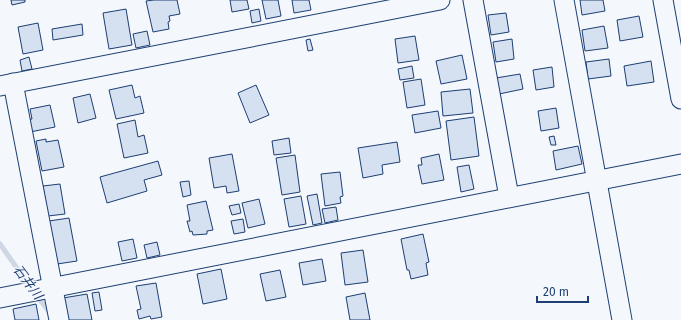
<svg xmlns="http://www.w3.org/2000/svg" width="681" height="320" font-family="'Fira Sans','Noto Sans JP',sans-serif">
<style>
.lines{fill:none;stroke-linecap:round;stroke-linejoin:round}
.stream{stroke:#cfd7e4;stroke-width:5}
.building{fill:#d5e0f0;stroke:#1d3f73}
.minor-casing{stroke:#1d3f73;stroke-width:21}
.minor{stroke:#f4f7fb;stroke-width:19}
.labels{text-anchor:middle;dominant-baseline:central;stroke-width:3;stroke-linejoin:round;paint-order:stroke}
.water-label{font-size:13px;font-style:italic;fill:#1d3f73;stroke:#f4f7fb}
</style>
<rect width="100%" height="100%" fill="#f4f7fb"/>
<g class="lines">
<g class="stream">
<polyline points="0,244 31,288"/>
<polyline points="37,296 50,313"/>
</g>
</g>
<g class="building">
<polygon points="11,0 25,0 25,2 12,5"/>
<polygon points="154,0 177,0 180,14 169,16 170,21 168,22 169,29 153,32 146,1"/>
<polygon points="230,0 247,0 249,9 232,12"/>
<polygon points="262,0 278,0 281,16 266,19"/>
<polygon points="292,0 309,0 311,10 294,13"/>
<polygon points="580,0 603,0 605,11 582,15"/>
<polygon points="126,9 132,45 109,49 103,13"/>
<polygon points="259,9 261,21 252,23 250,11"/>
<polygon points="506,13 509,32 491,35 488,15"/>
<polygon points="639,16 643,37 620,41 617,20"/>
<polygon points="38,23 43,50 23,54 18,27"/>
<polygon points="82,24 83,35 53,40 52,29"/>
<polygon points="604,26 608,48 585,51 582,30"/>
<polygon points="147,31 150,45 136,48 133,34"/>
<polygon points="415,36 419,60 398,63 395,39"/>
<polygon points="310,39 313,50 308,51 306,40"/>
<polygon points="512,39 514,59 496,62 493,42"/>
<polygon points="462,55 467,79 441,84 436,61"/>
<polygon points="29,57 32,69 22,71 20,60"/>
<polygon points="609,59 611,76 588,79 586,62"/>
<polygon points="651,61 654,82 627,86 624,66"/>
<polygon points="412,66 414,78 400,80 398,69"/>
<polygon points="552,67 554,87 536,90 533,70"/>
<polygon points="520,74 523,89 499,94 496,78"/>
<polygon points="421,79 425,105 407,108 403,82"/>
<polygon points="132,85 135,98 140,96 144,113 116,119 109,90"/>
<polygon points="256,85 269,115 250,123 238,93"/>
<polygon points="470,89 473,113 443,116 441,92"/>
<polygon points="90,94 96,118 78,123 73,98"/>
<polygon points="50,105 55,127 30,132 27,120 32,119 30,109"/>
<polygon points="556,108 559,128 541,131 538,111"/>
<polygon points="438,111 441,128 415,133 412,115"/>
<polygon points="474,117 479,156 451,160 446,121"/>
<polygon points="135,120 138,137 144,135 148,153 124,158 117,124"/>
<polygon points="554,136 556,145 551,145 549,137"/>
<polygon points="289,138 291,153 274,155 272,141"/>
<polygon points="46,139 46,142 58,140 64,167 42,171 36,141"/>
<polygon points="397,142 400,162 382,165 383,174 363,178 358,148"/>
<polygon points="578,146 582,164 556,170 553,151"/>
<polygon points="232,154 239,191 227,193 226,186 214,188 209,158"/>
<polygon points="439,154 444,180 422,184 418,165 422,165 421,158"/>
<polygon points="295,155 300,192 282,195 276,158"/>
<polygon points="158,161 162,175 144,180 147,191 107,203 100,177"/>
<polygon points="469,165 474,189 461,192 457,167"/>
<polygon points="340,172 343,196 340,197 341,203 325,206 321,174"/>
<polygon points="189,181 191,195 183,197 180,182"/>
<polygon points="60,184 65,214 48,216 43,186"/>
<polygon points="317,194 322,223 313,225 307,196"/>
<polygon points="301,196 306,224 289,227 284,199"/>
<polygon points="259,199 265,224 248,228 242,203"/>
<polygon points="206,201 213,230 207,231 207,234 193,235 192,231 190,232 187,221 190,221 187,205"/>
<polygon points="239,204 241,213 232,215 229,206"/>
<polygon points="336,207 338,220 325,223 322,209"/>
<polygon points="69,218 77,261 57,264 49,221"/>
<polygon points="243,219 245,232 234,234 231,221"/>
<polygon points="423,234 429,262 426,263 428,275 411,279 409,270 407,270 401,239"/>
<polygon points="133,239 137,258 122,261 118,242"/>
<polygon points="157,242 160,255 147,258 144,245"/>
<polygon points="363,250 368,282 345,285 341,253"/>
<polygon points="322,259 326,281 303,285 299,263"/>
<polygon points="221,269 227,299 203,304 197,274"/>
<polygon points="280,270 286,297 266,301 260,274"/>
<polygon points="156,283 162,317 151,319 150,316 139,319 137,310 141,309 136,286"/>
<polygon points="99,292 102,310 95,311 92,293"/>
<polygon points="365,293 370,320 350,320 346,297"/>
<polygon points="87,294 92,320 67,320 63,298"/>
<polygon points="36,304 39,320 15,320 13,309"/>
</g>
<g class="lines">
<g class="minor-casing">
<g id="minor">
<polyline points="473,0 509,197"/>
<polyline points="564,0 622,320"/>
<polyline points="663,0 681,99"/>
<polyline points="13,83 59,320"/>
<polyline points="0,86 440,0"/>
<polyline points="0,298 681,164"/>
</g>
</g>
<use href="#minor" class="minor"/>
</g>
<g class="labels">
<g class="water-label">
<text transform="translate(28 282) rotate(53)">石井川</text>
</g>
</g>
<path d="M537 296v6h51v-6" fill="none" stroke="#1d3f73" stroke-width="2"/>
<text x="543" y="296" font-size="12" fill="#1d3f73" stroke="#f4f7fb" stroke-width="3" paint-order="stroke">20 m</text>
</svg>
